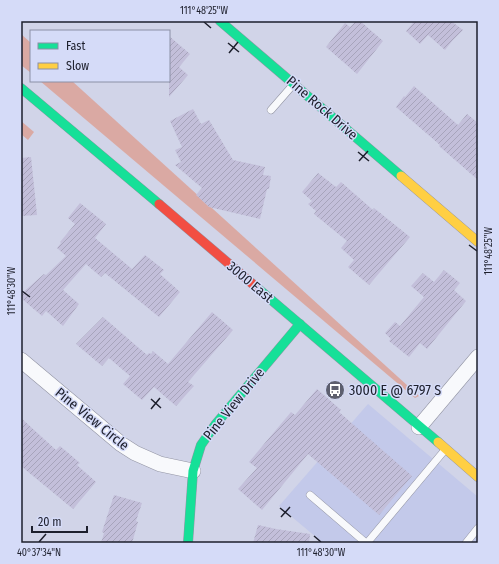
<svg xmlns="http://www.w3.org/2000/svg" width="499" height="564" font-family="'Fira Sans Condensed',sans-serif">
<style>
.built{fill:#c3c9ea}
.green{fill:#daa9a3}
.building{fill:url(#building-hatch)}
.lines{fill:none;stroke-linecap:round;stroke-linejoin:round}
.lane-casing{stroke:#9395a4;stroke-width:8}
.street-casing{stroke:#9395a4;stroke-width:16}
.fast-casing{stroke:#9395a4;stroke-width:10}
.slow-casing{stroke:#9395a4;stroke-width:10}
.jam-casing{stroke:#9395a4;stroke-width:10}
.lane{stroke:#f8f9fc;stroke-width:7}
.street{stroke:#f8f9fc;stroke-width:15}
.fast{stroke:#16e098;stroke-width:9}
.slow{stroke:#ffcf43;stroke-width:9}
.jam{stroke:#f24e42;stroke-width:9}
.ticks{fill:none;stroke:#1d1f2c;stroke-width:1.5}
.labels{text-anchor:middle;dominant-baseline:central;stroke-width:3;stroke-linejoin:round;paint-order:stroke}
.street-label{font-size:14px;fill:#1d1f2c;stroke:#d5dbf8}
.poi-label{font-size:14px;fill:#1d1f2c;stroke:#d5dbf8;text-anchor:start}
.neatline{fill:none;stroke:#1d1f2c;stroke-width:1.5}
.ticks-label{font-size:10px;text-anchor:middle;fill:#1d1f2c}
</style>
<defs>
<pattern id="building-hatch" width="6" height="6" patternUnits="userSpaceOnUse"><rect width="6" height="6" fill="#c3bfda"/><path d="M-1 1l2-2M0 6l6-6M5 7l2-2" fill="none" stroke="#a7a4bb"/></pattern>
</defs>
<rect width="100%" height="100%" fill="#d1d4e8"/>
<polygon class="built" points="368,404 478,497 478,543 323,543 279,506"/>
<g class="green">
<polygon points="21,34 31,43 31,73 21,65"/>
<polygon points="40,81 72,81 419,396 415,398"/>
<polygon points="21,121 34,132 28,140 21,134"/>
</g>
<g class="building">
<polygon points="356,21 360,21 383,41 357,74 326,47 345,23 350,27"/>
<polygon points="411,21 451,21 463,30 453,40 445,50 428,35 420,44 406,31 413,23"/>
<polygon points="169,36 190,54 179,67 188,75 169,97"/>
<polygon points="414,86 458,125 467,114 478,123 478,180 439,146 440,145 396,107 404,96 405,97"/>
<polygon points="193,109 201,124 209,120 233,160 265,167 263,175 271,176 269,189 267,189 260,219 209,207 196,195 202,188 175,165 181,162 175,150 182,147 170,121"/>
<polygon points="31,157 37,215 21,216 21,158"/>
<polygon points="318,173 336,187 341,182 373,210 374,208 410,237 369,285 348,267 354,260 341,248 347,241 314,214 316,211 308,204 312,201 302,192"/>
<polygon points="80,203 106,224 95,238 132,269 145,255 164,270 160,274 180,292 159,317 105,273 101,277 86,264 63,290 79,304 63,326 46,311 42,316 21,298 21,294 44,274 46,275 66,256 57,248 61,243 60,242 75,224 68,218"/>
<polygon points="444,270 460,283 454,290 466,301 427,349 420,343 409,357 389,341 391,339 385,333 395,322 400,326 424,297 411,286 423,273 434,282"/>
<polygon points="212,312 233,330 188,382 194,386 176,406 154,387 142,400 123,384 130,376 109,358 102,366 76,344 103,317 147,355 149,353 151,354 153,351 168,364"/>
<polygon points="317,389 341,410 339,412 412,476 379,515 308,454 262,510 238,489 257,468 249,462 291,412 295,415"/>
<polygon points="21,418 56,450 60,446 80,463 77,465 96,482 73,509 21,466"/>
<polygon points="114,495 142,503 136,521 138,522 132,543 101,543 104,533 102,532"/>
<polygon points="258,525 276,529 310,534 309,543 253,543"/>
</g>
<g class="lines">
<g class="lane-casing">
<g id="lane">
<polyline points="271,110 292,86"/>
<polyline points="310,495 366,543"/>
<polyline points="367,543 444,451"/>
<polyline points="466,543 478,528"/>
</g>
</g>
<g class="street-casing">
<g id="street">
<polyline points="21,360 121,444 135,453 160,464 193,471"/>
<polyline points="419,427 478,357"/>
</g>
</g>
<g class="fast-casing">
<g id="fast">
<polyline points="220,21 401,176"/>
<polyline points="21,88 159,204"/>
<polyline points="255,286 438,442"/>
<polyline points="188,543 193,471 201,445 215,425 300,324"/>
</g>
</g>
<g class="slow-casing">
<g id="slow">
<polyline points="401,176 478,242"/>
<polyline points="438,442 478,477"/>
</g>
</g>
<g class="jam-casing">
<polyline id="jam" points="159,204 255,286"/>
</g>
<use href="#lane" class="lane"/>
<use href="#street" class="street"/>
<use href="#fast" class="fast"/>
<use href="#slow" class="slow"/>
<use href="#jam" class="jam"/>
</g>
<path class="ticks" d="M204,22L211,28M228,43L239,52M229,53L238,42M358,152L369,161M359,161L368,151M469,245L477,251M22,291L30,297M151,399L161,408M151,409L160,398M280,508L291,517M281,517L290,507M314,536L321,542M39,542L46,534"/>
<defs>
<g id="bus-disc" transform="scale(1)"><circle r="9.5" fill="#5c5e6e" stroke="#d5dbf8"/><path d="M-5-6H5V4H4V6H2V4H-2V6H-4V4H-5ZM-3.5-4V0h7V-4ZM-3.5 1.2v1.5H-2V1.2ZM2 1.2v1.5H3.5V1.2Z" fill="#fff"/></g>
</defs>
<g fill-rule="evenodd">
<use href="#bus-disc" x="335" y="390"/>
</g>
<g class="labels">
<g class="street-label">
<text transform="translate(322 108) rotate(41)">Pine Rock Drive</text>
<text transform="translate(250 282) rotate(40)">3000 East</text>
<text transform="translate(234 404) rotate(-51)">Pine View Drive</text>
<text transform="translate(92 419) rotate(39)">Pine View Circle</text>
</g>
<g class="poi-label">
<text x="349" y="390">3000 E @ 6797 S</text>
</g>
</g>
<rect width="499" height="564" fill="none" stroke="#d5dbf8" stroke-width="44"/>
<rect x="30" y="30" width="140" height="52" fill="#d5dbf8" stroke="#8b90a6"/>
<rect x="38" y="43" width="20" height="6" fill="#16e098" stroke="#8b90a6"/>
<text x="66" y="50" font-size="12" fill="#1d1f2c">Fast</text>
<rect x="38" y="63" width="20" height="6" fill="#ffcf43" stroke="#8b90a6"/>
<text x="66" y="70" font-size="12" fill="#1d1f2c">Slow</text>
<path d="M32 526v6h55v-6" fill="none" stroke="#1d1f2c" stroke-width="2"/>
<text x="38" y="526" font-size="12" fill="#1d1f2c" stroke="#d5dbf8" stroke-width="3" paint-order="stroke">20 m</text>
<rect x="22" y="22" width="455" height="520" class="neatline"/>
<g class="ticks-label">
<text x="204" y="14">111°48'25"W</text>
<text transform="translate(488 251) rotate(-90)" y="4">111°48'25"W</text>
<text transform="translate(11 291) rotate(-90)" y="4">111°48'30"W</text>
<text x="39" y="556">40°37'34"N</text>
<text x="321" y="556">111°48'30"W</text>
</g>
</svg>
